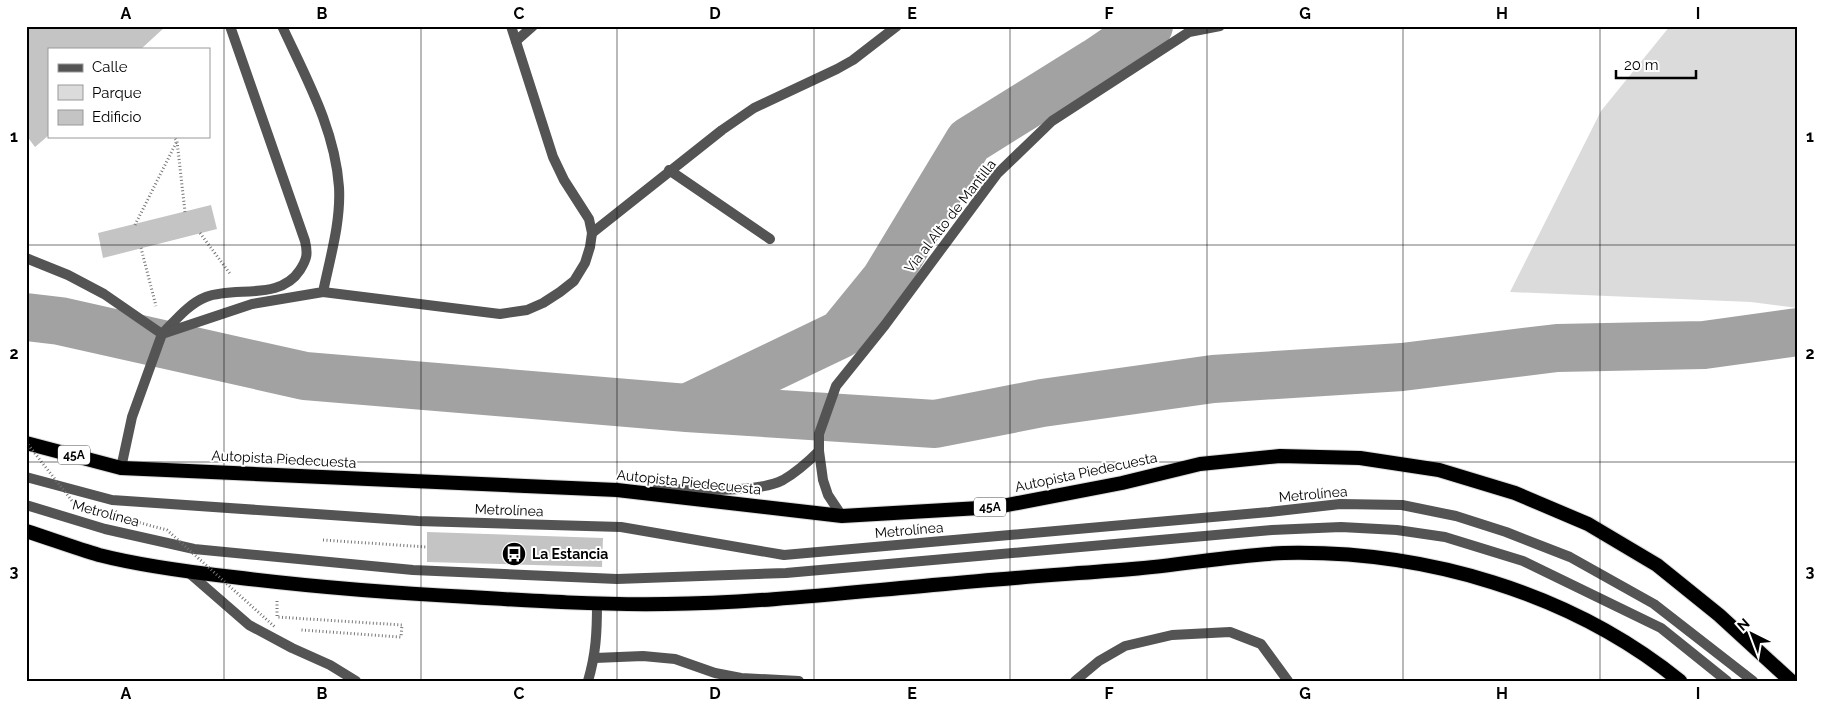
<svg xmlns="http://www.w3.org/2000/svg" width="1824" height="707" font-family="Raleway,sans-serif">
<style>
.green{fill:#dbdbdb}
.lines{fill:none;stroke-linecap:round;stroke-linejoin:round}
.river{stroke:#a2a2a2;stroke-width:48}
.building{fill:#c4c4c4}
.trunk-casing{stroke:#dbdbdb;stroke-width:16}
.path{stroke:#767676;stroke-width:3;stroke-dasharray:1 2.5;stroke-linecap:butt}
.service{stroke:#545454;stroke-width:10}
.minor{stroke:#545454;stroke-width:10}
.trunk{stroke:#000;stroke-width:14}
.path-bridge{stroke:#767676;stroke-width:3;stroke-dasharray:1 2.5;stroke-linecap:butt}
.grid{fill:none;stroke:#000;stroke-width:1;stroke-opacity:0.55}
.labels{text-anchor:middle;dominant-baseline:central;stroke-width:4;stroke-linejoin:round;paint-order:stroke}
.shield{fill:#fff;stroke:#4c4c4c;stroke-width:1}
.shield-label{font-size:12px;font-weight:bold;fill:#000}
.street-label{font-size:14px;fill:#000;stroke:#fff}
.poi-label{font-size:14px;font-weight:bold;fill:#000;stroke:#fff;text-anchor:start}
.neatline{fill:none;stroke:#000;stroke-width:2}
.grid-label{font-size:16px;text-anchor:middle;font-weight:bold;fill:#000}
</style>
<rect width="100%" height="100%" fill="#fff"/>
<polygon class="green" points="1670,26 1798,26 1798,308 1751,302 1510,292 1601,111"/>
<g class="lines">
<g class="river">
<polyline points="26,317 60,321 305,376 687,408 935,424 1042,403 1213,379 1402,367 1557,348 1704,345 1798,332"/>
<polyline points="691,406 841,334 885,280 969,141 1096,62 1149,26"/>
</g>
</g>
<g class="building">
<polygon points="26,26 166,26 141,49 49,49 49,135 35,147 26,135"/>
<polygon points="211,205 217,229 103,258 98,233"/>
<polygon points="427,532 603,538 602,567 427,562"/>
</g>
<g class="lines">
<g class="trunk-casing">
<g id="trunk">
<polyline points="26,443 121,468 617,490 842,516 997,507 1122,483 1200,464 1280,456 1360,458 1439,470 1515,493 1588,524 1657,565 1719,615 1791,681"/>
<path d="M26,531C51,539 75,548 99,555C142,566 189,572 233,577C312,587 391,593 470,597C535,601 600,605 666,604C759,603 852,592 945,584C1007,578 1070,574 1132,569C1183,565 1233,555 1284,553C1424,550 1570,592 1680,681"/>
</g>
</g>
<g class="path">
<polyline points="173,136 177,141 185,212"/>
<polyline points="135,225 177,141"/>
<polyline points="200,233 231,275"/>
<polyline points="141,248 156,306"/>
<polyline points="323,540 427,547"/>
<polyline points="277,601 277,617 402,625 401,637 301,630"/>
</g>
<g class="service">
<path d="M26,258L68,275L104,294L162,334C175,321 188,304 206,297C236,286 280,301 300,270C307,259 308,254 305,241L230,26"/>
<polyline points="26,477 112,500 418,521 621,527 784,555 1269,512 1340,504 1402,505 1456,516 1506,532 1570,557 1654,604 1753,681"/>
<polyline points="26,505 105,529 194,549 413,570 617,579 786,573 1272,530 1341,527 1397,530 1445,537 1523,561 1661,628 1727,681"/>
</g>
<g class="minor">
<polyline points="516,41 533,26"/>
<polyline points="669,170 770,239"/>
<polyline points="592,233 722,130 754,108 837,69 853,60 897,26"/>
<polyline points="323,292 500,314 527,310 543,303 560,292 574,281 585,263 590,247 592,233 589,219 564,180 553,157 511,26"/>
<path d="M121,468L132,417L162,334L252,304L323,292C330,258 341,222 339,187C335,129 306,78 282,26"/>
<path d="M657,489C688,489 757,494 783,480C797,472 808,462 819,451"/>
<polyline points="842,516 828,495 823,480 819,451 819,434 836,386 885,325 997,174 1052,121 1189,32 1220,26"/>
<polyline points="188,572 249,625 292,648 330,665 356,681"/>
<polyline points="595,658 643,656 675,659 715,673 741,678 799,681"/>
<path d="M588,681C596,654 597,632 597,604"/>
<polyline points="1075,681 1099,661 1125,646 1172,635 1230,632 1261,644 1288,681"/>
</g>
<use href="#trunk" class="trunk"/>
<polyline class="path-bridge" points="26,442 76,506 167,530 276,628"/>
</g>
<path class="grid" d="M224,26V681M421,26V681M617,26V681M814,26V681M1010,26V681M1207,26V681M1403,26V681M1600,26V681M26,245H1798M26,462H1798"/>
<defs>
<g id="bus-disc" transform="scale(1.25)"><circle r="9.5" fill="#000" stroke="#fff"/><path d="M-5-6H5V4H4V6H2V4H-2V6H-4V4H-5ZM-3.5-4V0h7V-4ZM-3.5 1.2v1.5H-2V1.2ZM2 1.2v1.5H3.5V1.2Z" fill="#fff"/></g>
</defs>
<g fill-rule="evenodd">
<use href="#bus-disc" x="514" y="554"/>
</g>
<g class="labels">
<g class="shield">
<rect x="58" y="445.5" width="32" height="19" rx="4"/>
<rect x="974" y="497.5" width="32" height="19" rx="4"/>
</g>
<g class="shield-label">
<text x="74" y="455">45A</text>
<text x="990" y="507">45A</text>
</g>
<g class="street-label">
<text transform="translate(950 216) rotate(-52)">Vía al Alto de Mantilla</text>
<text transform="translate(284 459) rotate(3)">Autopista Piedecuesta</text>
<text transform="translate(1086 472) rotate(-12)">Autopista Piedecuesta</text>
<text transform="translate(689 482) rotate(6)">Autopista Piedecuesta</text>
<text transform="translate(1313 494) rotate(-5)">Metrolínea</text>
<text transform="translate(509 510) rotate(2)">Metrolínea</text>
<text transform="translate(106 513) rotate(15)">Metrolínea</text>
<text transform="translate(909 530) rotate(-5)">Metrolínea</text>
</g>
<g class="poi-label">
<text x="532" y="554">La Estancia</text>
</g>
</g>
<rect width="1824" height="707" fill="none" stroke="#ffffff" stroke-width="55"/>
<rect x="48" y="48" width="162" height="90" fill="#ffffff" stroke="#999999"/>
<rect x="58" y="64" width="25" height="8" fill="#545454" stroke="#999999"/>
<text x="92" y="72" font-size="15" fill="#000000">Calle</text>
<rect x="58" y="85" width="25" height="15" fill="#dbdbdb" stroke="#999999"/>
<text x="92" y="98" font-size="15" fill="#000000">Parque</text>
<rect x="58" y="110" width="25" height="15" fill="#c4c4c4" stroke="#999999"/>
<text x="92" y="122" font-size="15" fill="#000000">Edificio</text>
<g transform="translate(1752 634) rotate(318)" stroke="#ffffff" stroke-width="4" paint-order="stroke">
<path d="M0-4L9 19L0 12L-9 19Z" fill="#000000"/>
<text y="-8" font-size="14" font-weight="bold" text-anchor="middle" fill="#000000">N</text>
</g>
<path d="M1616 70v8h80v-8" fill="none" stroke="#000000" stroke-width="2.5"/>
<text x="1624" y="70" font-size="15" fill="#000000" stroke="#ffffff" stroke-width="4" paint-order="stroke">20 m</text>
<rect x="28" y="28" width="1768" height="652" class="neatline"/>
<g class="grid-label">
<text x="126" y="19">A</text>
<text x="322" y="19">B</text>
<text x="519" y="19">C</text>
<text x="715" y="19">D</text>
<text x="912" y="19">E</text>
<text x="1109" y="19">F</text>
<text x="1305" y="19">G</text>
<text x="1502" y="19">H</text>
<text x="1698" y="19">I</text>
<text x="14" y="142">1</text>
<text x="1810" y="142">1</text>
<text x="14" y="359">2</text>
<text x="1810" y="359">2</text>
<text x="14" y="577">3</text>
<text x="1810" y="577">3</text>
<text x="126" y="699">A</text>
<text x="322" y="699">B</text>
<text x="519" y="699">C</text>
<text x="715" y="699">D</text>
<text x="912" y="699">E</text>
<text x="1109" y="699">F</text>
<text x="1305" y="699">G</text>
<text x="1502" y="699">H</text>
<text x="1698" y="699">I</text>
</g>
</svg>
